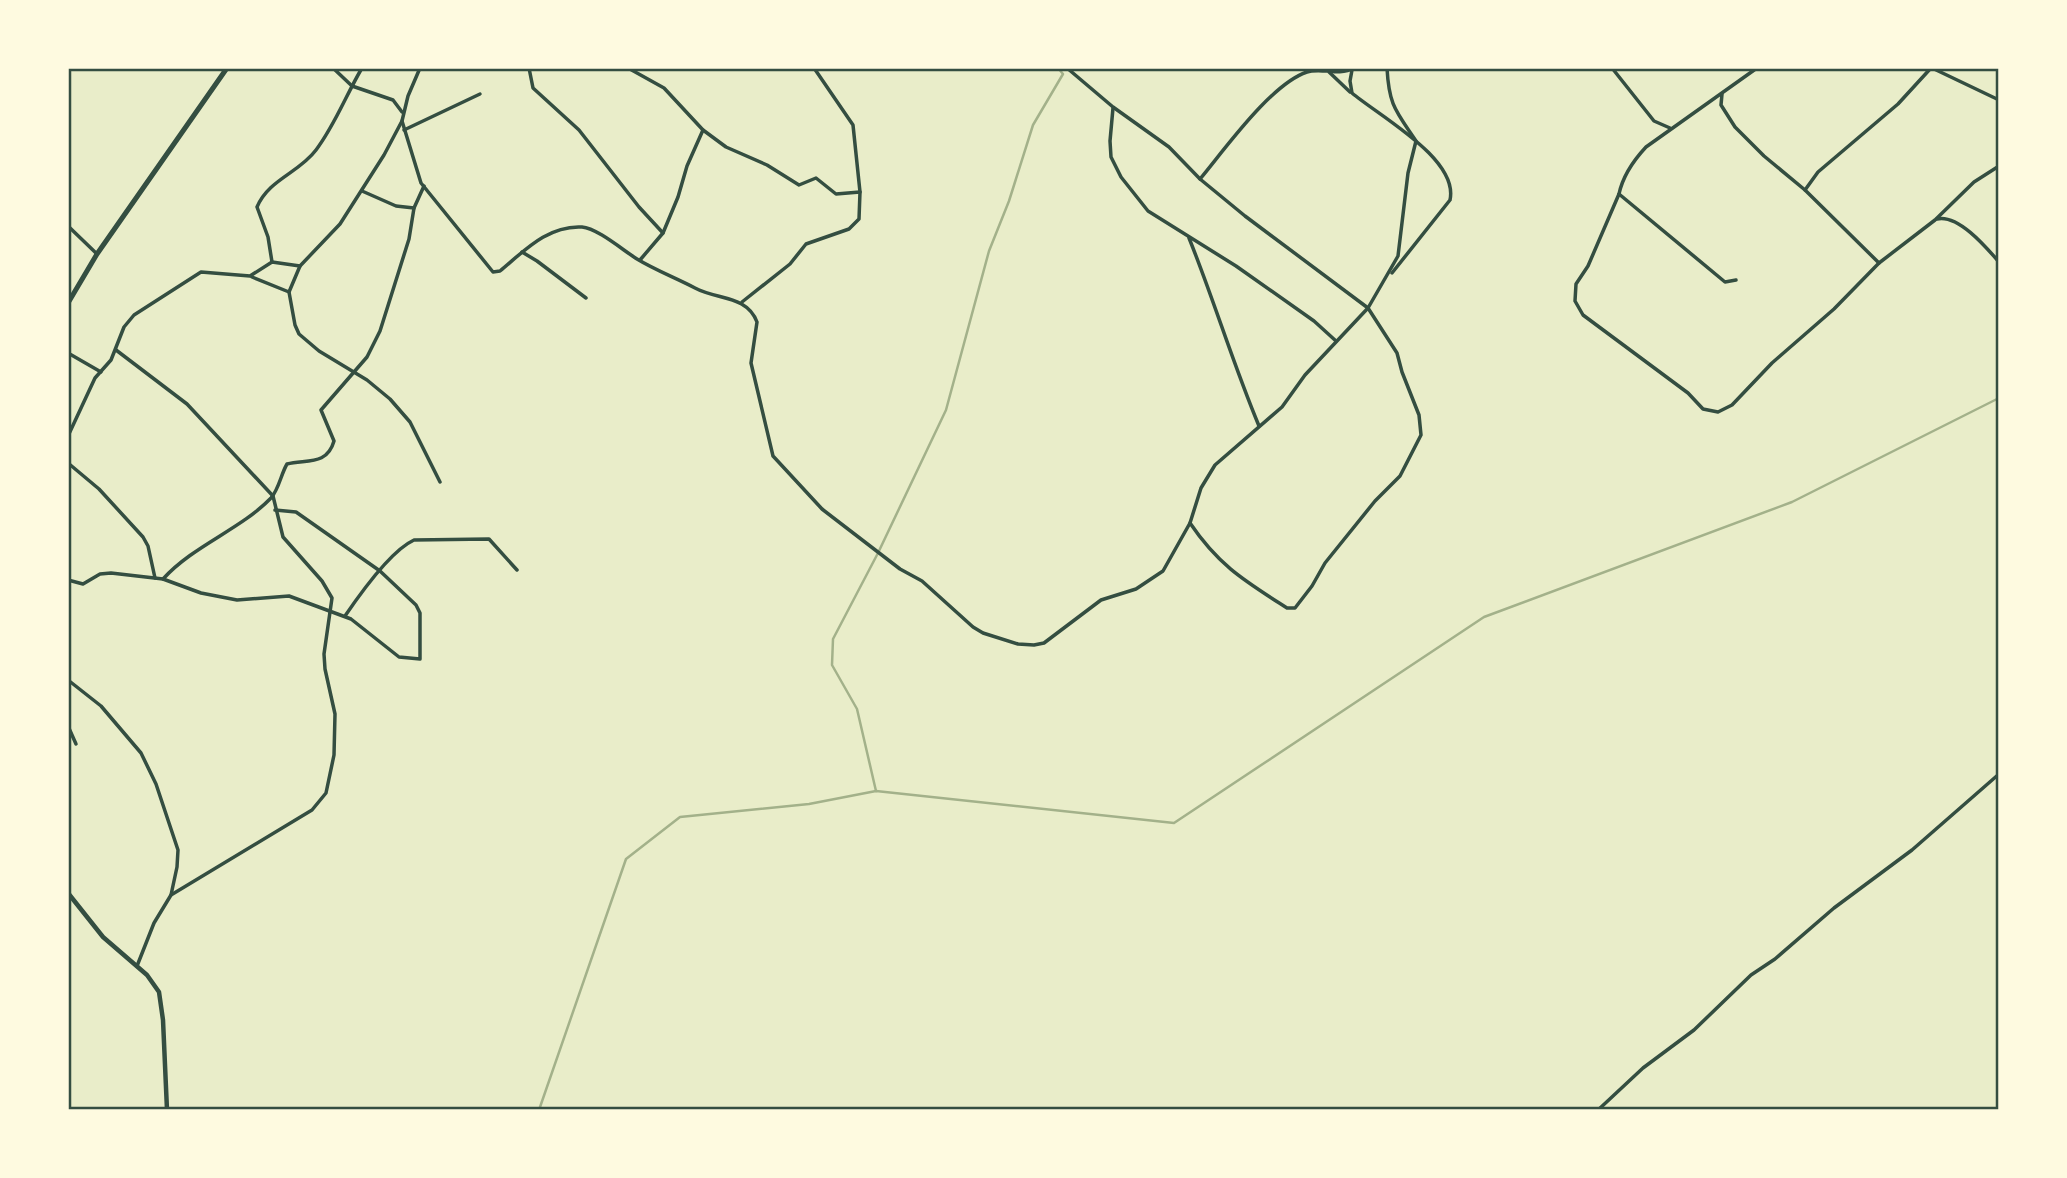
<svg xmlns="http://www.w3.org/2000/svg" width="2067" height="1178" font-family="Helvetica,sans-serif">
<style>
.lines{fill:none;stroke-linecap:round;stroke-linejoin:round}
.stream{stroke:#a3b18a;stroke-width:2.5}
.minor{stroke:#344e41;stroke-width:3.5}
.tertiary{stroke:#344e41;stroke-width:4.5}
.secondary{stroke:#344e41;stroke-width:5}
.neatline{fill:none;stroke:#344e41;stroke-width:2.5}
</style>
<rect width="100%" height="100%" fill="#e9edc9"/>
<g class="lines">
<g class="stream">
<polyline points="876,791 857,709 832,665 833,639 878,553 946,410 989,251 1009,201 1033,125 1063,74 1058,68"/>
<polyline points="539,1110 626,859 680,817 809,804 876,791 1174,823 1484,617 1792,502 1999,398"/>
</g>
<g class="minor">
<polyline points="333,68 352,86 393,100 402,112"/>
<polyline points="420,68 408,96 402,121 384,155 340,224 300,266 289,292 295,325 299,334 319,351 367,380 390,399 410,422 440,482"/>
<polyline points="529,68 533,88 579,130 639,207 663,233"/>
<polyline points="628,68 664,88 703,130 726,147 767,165 799,185 816,178 836,194 860,192"/>
<path d="M1067,68L1113,107L1169,147L1200,179L1245,216L1368,308L1397,353L1402,372L1419,415L1421,435L1400,476L1375,501L1325,563L1312,586L1295,608H1287C1245,581 1219,566 1190,523"/>
<path d="M1325,68C1333,74 1347,72 1354,68"/>
<polyline points="1612,68 1654,121 1670,128"/>
<path d="M1757,68L1646,147C1633,161 1623,175 1619,194L1588,266L1576,284L1575,301L1583,315L1688,393L1703,409L1718,412L1732,405L1772,363L1834,309L1879,263L1935,220L1974,182L1999,166"/>
<polyline points="1932,68 1999,100"/>
<path d="M1352,70L1350,81L1352,93C1379,116 1459,159 1450,200L1392,273"/>
<polyline points="1722,94 1721,105 1735,127 1764,156 1805,190 1879,263"/>
<polyline points="1113,108 1110,141 1111,157 1121,177 1148,211 1236,266 1314,321 1336,341"/>
<path d="M402,121L421,183L493,272L500,271C524,251 548,225 582,227C597,228 624,251 637,259C655,270 676,278 695,288C717,300 747,295 757,322L751,363L773,456L822,509L900,569L922,581L973,627L983,633L1018,644L1034,645L1044,643L1101,600L1136,589L1163,571L1190,523L1201,488L1215,465L1282,407L1305,375L1368,308L1398,256L1408,173L1416,141C1396,111 1389,106 1387,68"/>
<polyline points="404,130 480,94"/>
<path d="M1200,179C1225,149 1271,84 1307,72C1313,70 1321,71 1328,71L1350,92"/>
<polyline points="1805,190 1818,172 1898,104 1931,68"/>
<polyline points="362,191 396,206 414,208"/>
<polyline points="1619,194 1725,282 1736,280"/>
<path d="M1937,219C1958,214 1986,247 1999,262"/>
<polyline points="68,226 97,254"/>
<path d="M1189,238C1214,300 1233,364 1259,426"/>
<polyline points="522,252 537,261 586,298"/>
<polyline points="640,260 663,233 678,197 687,166 703,130"/>
<path d="M272,262L268,237L257,207C269,179 299,173 316,150C335,125 346,95 362,68"/>
<polyline points="252,277 289,292"/>
<polyline points="742,302 790,264 806,244 849,229 859,219 860,192 853,125 814,68"/>
<polyline points="116,350 187,404 273,496 283,537 322,581 332,598 324,654 325,669 335,714 334,755 326,793 312,810 171,895 154,923 137,966"/>
<polyline points="68,353 101,372"/>
<polyline points="68,436 95,378 111,360 124,327 134,315 201,272 250,276 272,262 300,266"/>
<polyline points="68,463 99,489 143,537 148,546 155,578"/>
<path d="M163,579C194,545 240,530 271,498C279,489 281,474 287,464C306,459 327,466 334,441L321,410L367,357L380,331L409,239L414,208L424,186"/>
<polyline points="68,580 83,584 100,574 111,573 163,579 201,593 237,600 289,596 351,619 399,657 420,659 420,613 416,605 380,571 296,512 275,510"/>
<path d="M345,616C360,594 390,551 414,540L489,539L517,570"/>
<polyline points="68,680 101,706 141,753 156,784 178,850 177,867 171,895"/>
<polyline points="68,726 76,744"/>
<polyline points="1598,1110 1643,1068 1694,1030 1751,975 1775,959 1834,908 1912,850 1999,774"/>
</g>
<polyline class="tertiary" points="68,893 103,937 147,975 159,992 163,1020 167,1110"/>
<polyline class="secondary" points="68,303 97,254 227,68"/>
</g>
<rect width="2067" height="1178" fill="none" stroke="#fefae0" stroke-width="140"/>
<rect x="70" y="70" width="1927" height="1038" class="neatline"/>
</svg>
